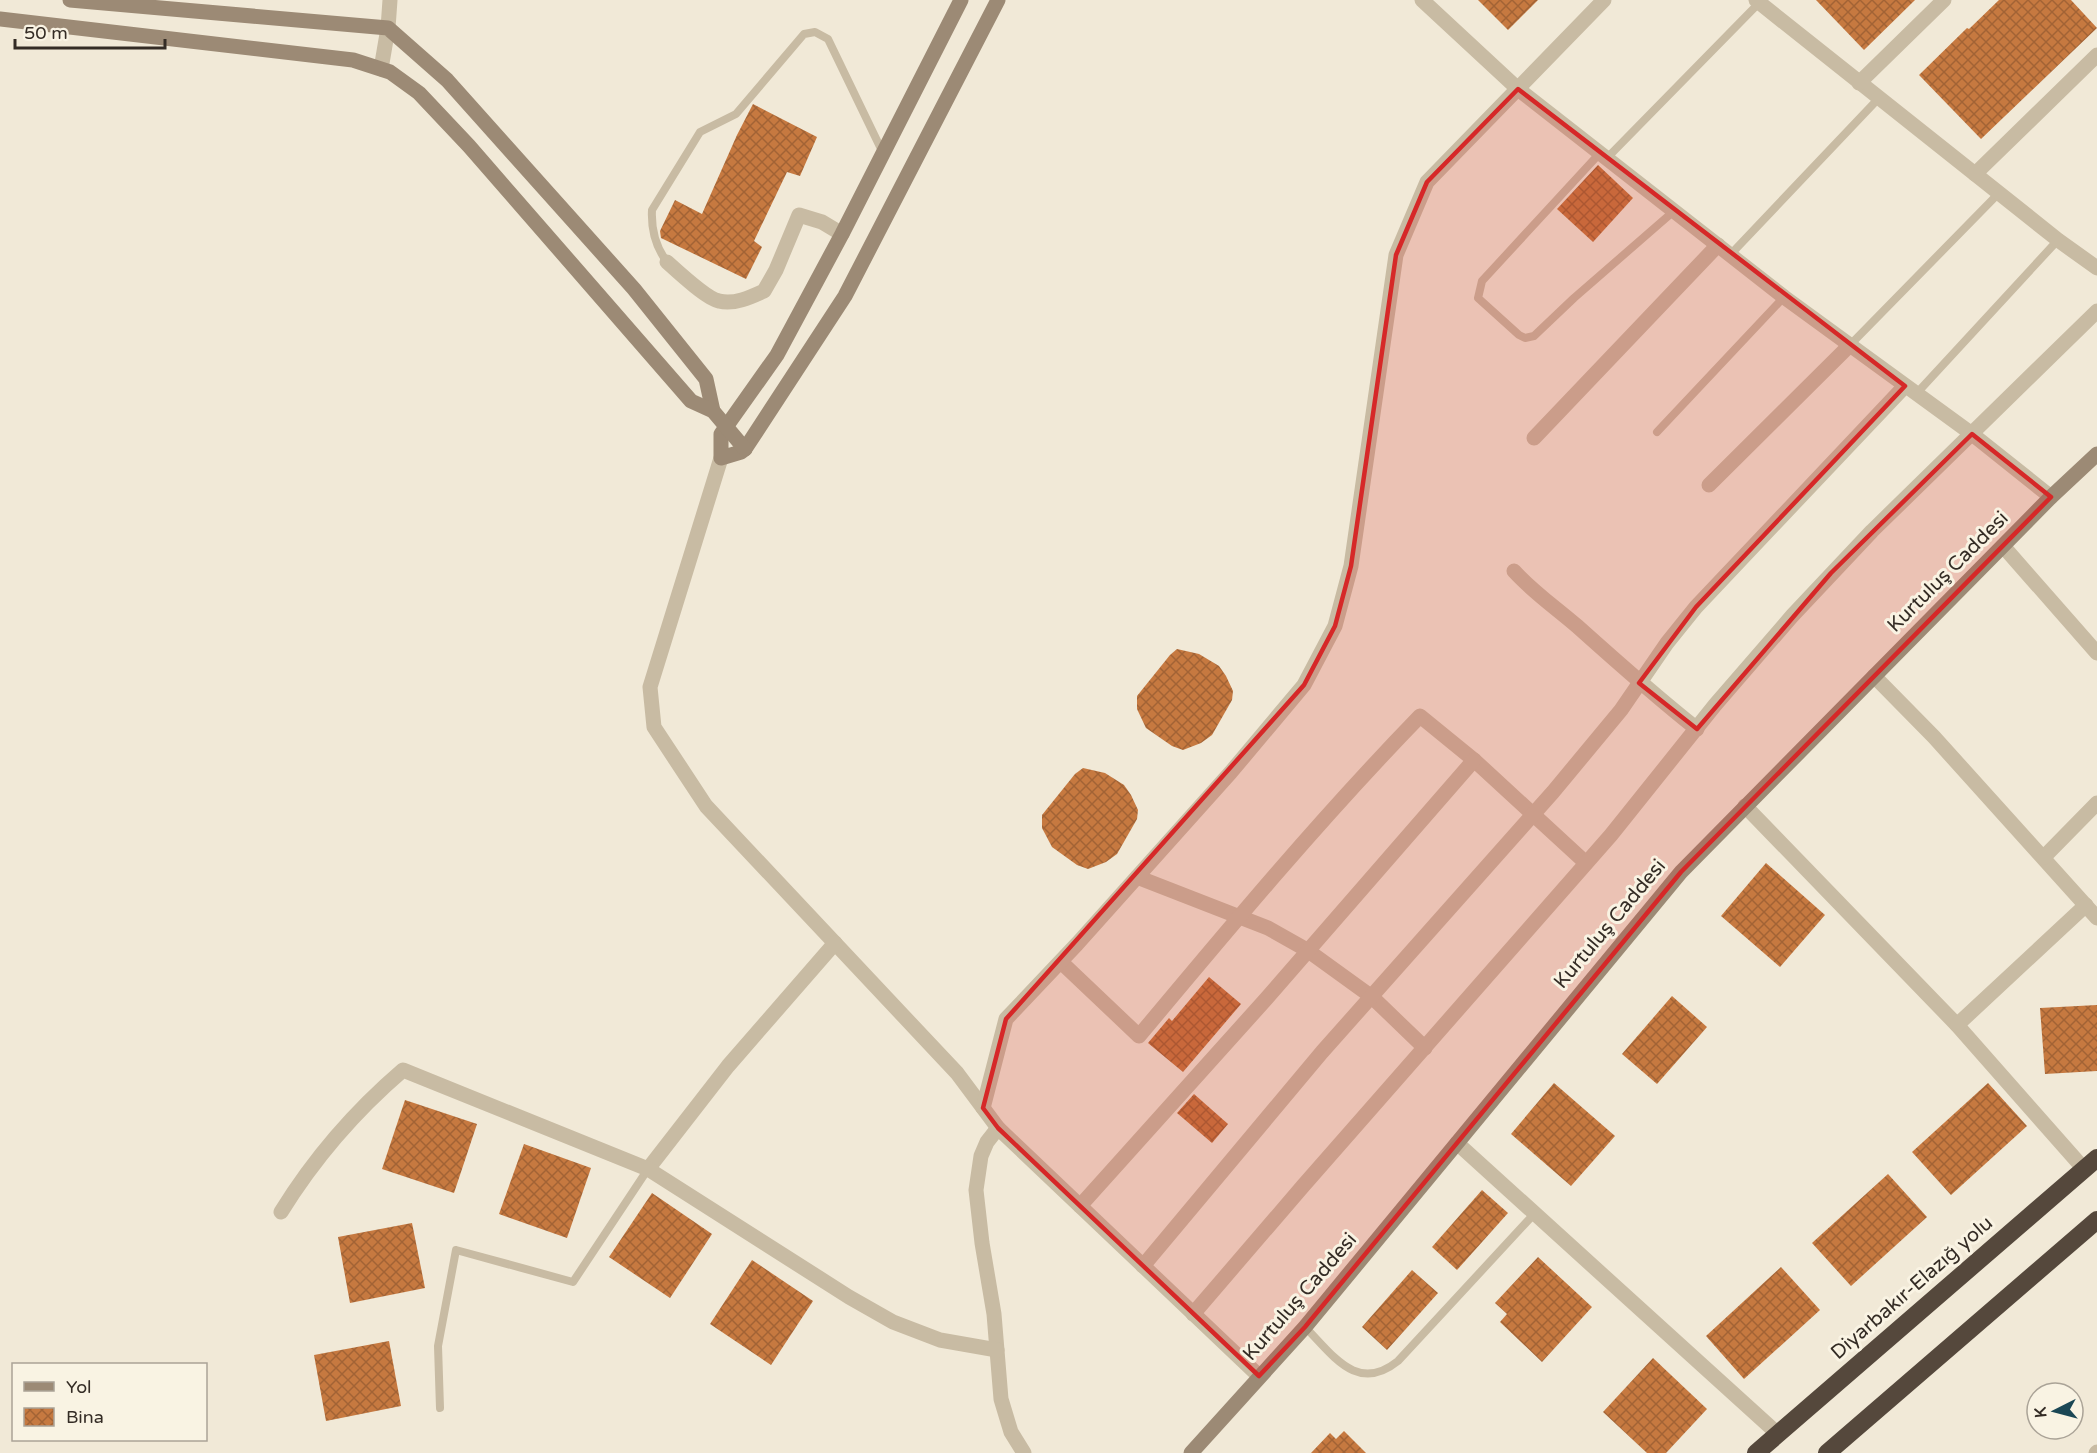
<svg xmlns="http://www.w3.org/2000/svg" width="2097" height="1453" font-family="'Varela Round',sans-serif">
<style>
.building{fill:url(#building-cross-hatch)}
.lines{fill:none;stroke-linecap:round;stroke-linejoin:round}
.lane{stroke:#c8bba3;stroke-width:8}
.street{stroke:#c8bba3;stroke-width:15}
.secondary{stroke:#9c8a75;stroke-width:15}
.highway{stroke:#55483c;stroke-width:18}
.marked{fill:#d62828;fill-opacity:0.2;stroke:#d62828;stroke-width:4.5;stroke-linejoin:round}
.labels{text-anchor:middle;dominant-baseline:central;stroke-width:6;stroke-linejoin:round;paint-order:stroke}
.street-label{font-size:20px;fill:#342c25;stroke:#f9f3e3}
</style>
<defs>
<pattern id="building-cross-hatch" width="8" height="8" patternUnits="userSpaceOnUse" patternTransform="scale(1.5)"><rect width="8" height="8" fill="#c67940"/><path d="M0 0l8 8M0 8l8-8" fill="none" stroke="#a26335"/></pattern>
</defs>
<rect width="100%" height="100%" fill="#f1e9d7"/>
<g class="building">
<polygon points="1478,0 1538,0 1508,30"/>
<polygon points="1816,0 1915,0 1864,50"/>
<polygon points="1999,0 2071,0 2097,28 1981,139 1919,75 1967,28 1969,29"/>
<polygon points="753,104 817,137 800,176 787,172 754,241 762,247 746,279 661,238 660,231 675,200 702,214 737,135"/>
<polygon points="1598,165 1633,198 1593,242 1557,209"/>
<polygon points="1177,649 1199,654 1219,666 1226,676 1233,691 1232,700 1212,735 1201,743 1183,750 1172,746 1146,728 1137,709 1137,696 1170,655"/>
<polygon points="1083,768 1105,773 1124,785 1131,795 1138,810 1137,819 1117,854 1106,862 1088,869 1077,865 1052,847 1042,828 1042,815 1075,774"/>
<polygon points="1766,863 1825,915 1780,967 1721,916"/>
<polygon points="1209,977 1241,1004 1183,1072 1148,1043 1169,1018 1172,1021"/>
<polygon points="1672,996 1707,1027 1657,1084 1622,1054"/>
<polygon points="2097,1005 2097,1071 2045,1074 2040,1008"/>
<polygon points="1554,1083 1615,1136 1571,1186 1511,1134"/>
<polygon points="1988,1083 2027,1126 1951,1195 1912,1152"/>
<polygon points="1194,1094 1228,1124 1212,1143 1177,1113"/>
<polygon points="405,1100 477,1124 454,1193 382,1169"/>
<polygon points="524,1144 591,1168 567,1238 499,1214"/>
<polygon points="1888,1174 1927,1217 1851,1286 1812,1243"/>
<polygon points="1482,1190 1508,1213 1457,1270 1432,1247"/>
<polygon points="652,1193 712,1234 670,1298 609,1257"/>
<polygon points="412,1223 425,1288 350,1303 338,1237"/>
<polygon points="1538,1257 1592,1307 1542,1362 1500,1322 1507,1314 1495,1303"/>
<polygon points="752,1260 813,1301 771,1365 710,1324"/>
<polygon points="1781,1267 1820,1310 1744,1379 1706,1336"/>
<polygon points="1412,1270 1438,1293 1387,1350 1362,1327"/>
<polygon points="389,1341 401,1406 326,1421 314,1355"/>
<polygon points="1653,1358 1707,1409 1666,1453 1647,1453 1603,1412"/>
<polygon points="1344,1431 1366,1453 1311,1453 1330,1433 1336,1439"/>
</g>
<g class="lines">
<g class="lane">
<polyline points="1600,153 1482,281 1478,298 1519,335 1525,338 1534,336 1574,298 1674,211"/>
<polyline points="1607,158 1759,3"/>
<polyline points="1730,255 1879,98"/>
<path d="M667,262C655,246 651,230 652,210L700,132L736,114L804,34L815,32L828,39L883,153"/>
<polyline points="1850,345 1999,193"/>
<polyline points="1916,394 2058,240"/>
<polyline points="1657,432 1784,297"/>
<path d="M1305,1327C1333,1355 1357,1394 1398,1361L1535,1213"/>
<polyline points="440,1408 438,1346 456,1250 573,1282 648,1169"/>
</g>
<g class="street">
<polyline points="1422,0 1518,89 1784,297 1972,434 2051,497"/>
<polyline points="1756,0 2058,240 2097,268"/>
<polyline points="381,69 388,28 390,0"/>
<polyline points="1859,83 1944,0"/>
<polyline points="1975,174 2097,55"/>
<path d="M667,262C677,271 707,299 719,301C734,305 751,297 764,291L776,270L799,215L822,222L842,234"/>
<polyline points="1534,438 1718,245"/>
<polyline points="721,458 650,687 654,727 706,806 957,1073 998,1128 1259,1376"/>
<polyline points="1709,485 1850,345"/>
<polyline points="2003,546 2097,653"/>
<path d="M1514,571C1533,592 1555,607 1577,626C1616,661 1655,696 1697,729"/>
<polyline points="1874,676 1934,737 2097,918"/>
<polyline points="1745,806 1957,1025 2084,1169"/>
<polyline points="2044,857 2097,803"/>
<polyline points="1137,877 1268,928 1307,950 1372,997 1425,1048"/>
<path d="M1061,962L1139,1036C1230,927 1321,818 1420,716L1474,760L1586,863"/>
<polyline points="1957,1025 2086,905"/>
<polyline points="983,1108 1006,1019 1077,944 1231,772 1304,685 1335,626 1351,566 1396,255 1427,182 1604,0"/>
<polyline points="998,1128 987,1142 981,1156 976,1190 982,1243 994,1314 1001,1399 1011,1432 1024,1453"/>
<polyline points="1457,1143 1778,1434"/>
<polyline points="648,1169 728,1066 835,943"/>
<polyline points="1080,1206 1266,999 1474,760"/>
<path d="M281,1212C315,1157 354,1112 403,1070L648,1169L849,1297L893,1322L940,1340L997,1350"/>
<polyline points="1143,1266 1322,1052 1553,792 1621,710 1667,643 1696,607 1905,386"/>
<polyline points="1193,1314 1303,1186 1611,835 1715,705 1792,616 1872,531 2097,311"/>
<polyline points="2096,1453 2097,1452"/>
</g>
<g class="secondary">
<polyline points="70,0 388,28 447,80 634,289 706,379 713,411"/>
<polyline points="961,0 842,234 777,355 721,434 721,458 741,452 745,449 845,296 998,0"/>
<polyline points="0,19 353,60 390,72 419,93 469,146 691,401 713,411 745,449"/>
<polyline points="1191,1453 1305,1327 1681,872 2051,497 2097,454"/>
</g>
<g class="highway">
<polyline points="1756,1453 2097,1158"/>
<polyline points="1827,1453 2097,1220"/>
</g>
</g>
<path class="marked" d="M1518,89L1905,386L1696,607L1639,683L1697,729L1831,573L1972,434L2051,497L1681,872L1305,1327L1259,1376L998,1128L983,1108L1006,1019L1304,685L1335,626L1351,566L1396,255L1427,182Z"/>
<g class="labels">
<g class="street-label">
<text transform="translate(1948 572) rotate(-45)">Kurtuluş Caddesi</text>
<text transform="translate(1610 924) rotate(-50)">Kurtuluş Caddesi</text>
<text transform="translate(1912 1288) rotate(-41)">Diyarbakır-Elazığ yolu</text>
<text transform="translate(1300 1297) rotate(-49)">Kurtuluş Caddesi</text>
</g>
</g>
<rect x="12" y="1363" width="195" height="78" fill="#f9f3e3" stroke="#aaa397" stroke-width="1.5"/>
<rect x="24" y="1382" width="30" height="9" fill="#9c8a75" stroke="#aaa397" stroke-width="1.5"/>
<text x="66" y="1393" font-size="18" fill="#342c25">Yol</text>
<rect x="24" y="1408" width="30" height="18" fill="url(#building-cross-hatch)" stroke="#aaa397" stroke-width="1.5"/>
<text x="66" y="1423" font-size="18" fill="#342c25">Bina</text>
<g transform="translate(2055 1411) rotate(264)"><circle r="28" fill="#f9f3e3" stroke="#aaa397" stroke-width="1.5"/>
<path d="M0-4.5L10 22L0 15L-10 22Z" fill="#1b4755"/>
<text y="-9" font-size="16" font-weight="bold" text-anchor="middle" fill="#342c25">K</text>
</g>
<path d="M15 39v9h150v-9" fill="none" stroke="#342c25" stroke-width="3"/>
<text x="24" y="39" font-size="18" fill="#342c25" stroke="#f9f3e3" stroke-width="4.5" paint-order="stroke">50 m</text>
</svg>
